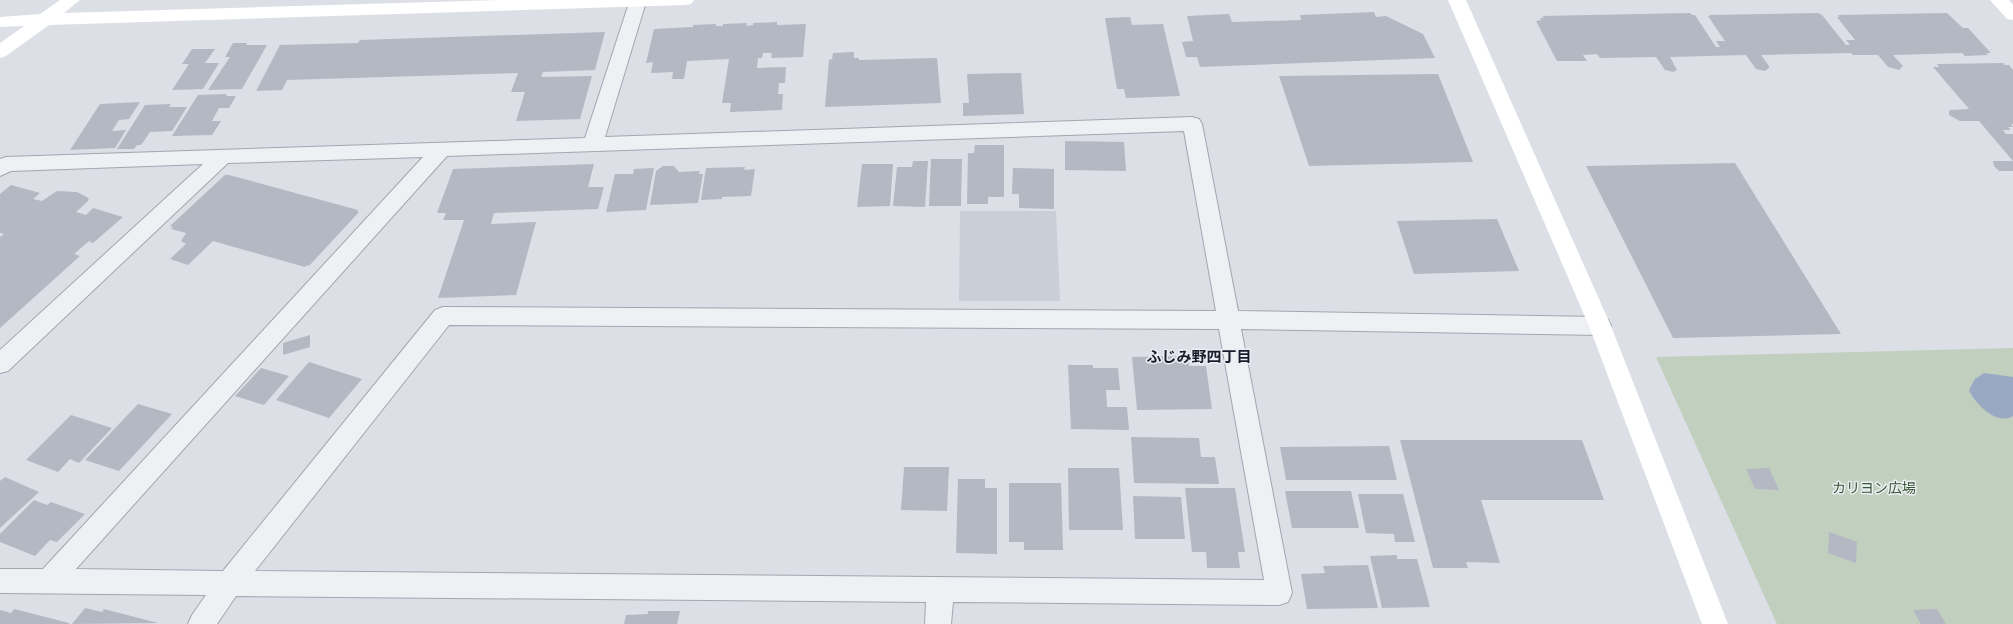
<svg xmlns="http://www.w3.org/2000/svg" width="2013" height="624" font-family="Signika,'Noto Sans JP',sans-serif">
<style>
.built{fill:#caced7}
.green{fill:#c0cfbe}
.water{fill:#99a9c4}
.building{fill:#b4b8c2}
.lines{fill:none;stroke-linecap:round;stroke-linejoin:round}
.street-casing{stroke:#a2a6af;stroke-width:2}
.street{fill:#eff0f4;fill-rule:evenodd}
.secondary{fill:#fff;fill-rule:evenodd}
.labels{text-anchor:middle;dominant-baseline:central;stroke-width:3;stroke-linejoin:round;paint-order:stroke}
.park-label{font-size:14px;fill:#385635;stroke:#ebeef3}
.neighbourhood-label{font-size:15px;font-weight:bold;fill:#191d2b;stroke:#ebeef3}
</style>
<rect width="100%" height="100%" fill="#dcdfe5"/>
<polygon class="built" points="960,211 1056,211 1060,301 959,301"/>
<polygon class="green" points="2013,348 2013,624 1777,624 1656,357"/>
<path class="water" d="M1984,373L2013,377V416C1997,426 1975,404 1969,390L1975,379Z"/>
<g class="building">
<polygon points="1374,12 1376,17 1386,16 1423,34 1435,58 1200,67 1197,57 1186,57 1182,42 1193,41 1187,16 1229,14 1232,22 1301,20 1300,15"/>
<polygon points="1690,13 1692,15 1695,15 1716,47 1720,47 1716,41 1725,41 1708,16 1711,16 1709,15 1818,13 1822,15 1846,45 1850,45 1846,40 1855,40 1837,17 1839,17 1838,15 1947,13 1963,28 1968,28 1991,53 1986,53 1988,55 1965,56 1962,53 1893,55 1903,66 1899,70 1888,67 1878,55 1853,55 1851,53 1761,55 1769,66 1769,68 1765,71 1756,69 1746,55 1670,57 1677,70 1673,72 1665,70 1656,57 1600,58 1597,54 1583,55 1587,61 1557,61 1536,21 1541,20 1540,18 1544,18 1542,16"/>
<polygon points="1130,17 1132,25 1163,24 1180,96 1126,98 1124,89 1117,89 1105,18"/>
<polygon points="777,22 777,25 806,24 803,57 771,58 772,53 763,53 762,58 758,58 757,68 786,67 785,83 779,83 778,94 783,94 782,110 730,112 731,103 722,103 729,59 687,61 684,79 672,79 673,72 651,73 653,62 646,63 654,29 693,27 693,25 716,24 716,26 723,26 723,24 747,23 746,26 753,25 753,23"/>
<polygon points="605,32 595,70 543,72 541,77 592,76 580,119 516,121 525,92 511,92 518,73 287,80 282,90 256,91 280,45 358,43 360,40"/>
<polygon points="233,43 247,43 246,45 267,45 242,89 208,90 230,57 225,57"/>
<polygon points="192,49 215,49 205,63 219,63 203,89 172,90 189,64 182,64"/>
<polygon points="854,52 854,58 859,58 859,60 937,58 941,103 825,107 829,60 832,59 833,53"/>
<polygon points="2003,63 2005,65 2009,65 2013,70 2013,124 2011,124 2013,127 2008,127 2011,130 2003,130 2006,134 2013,134 2013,161 1979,121 1960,121 1949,115 1949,111 1950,110 1969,109 1933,67 1939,67 1937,64"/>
<polygon points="1021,73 1024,114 963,116 963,103 969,103 967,74"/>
<polygon points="1438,74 1473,162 1309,166 1279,76"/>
<polygon points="227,94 226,96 236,96 229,108 219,108 212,121 221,121 212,135 172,136 198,95"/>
<polygon points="140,102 129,119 119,120 112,131 126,130 115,148 70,150 100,104"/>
<polygon points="171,104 169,107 187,107 172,131 150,132 141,145 137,145 134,149 117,149 145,105"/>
<polygon points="1065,141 1124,142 1126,171 1065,170"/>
<polygon points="975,145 1004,145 1004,197 988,197 988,204 967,204 968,153 974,153"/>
<polygon points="931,159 962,159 961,206 929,206"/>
<polygon points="913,161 928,161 925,207 893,206 897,167 912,167"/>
<polygon points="1993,161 2013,161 2013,171 1999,171 1994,166"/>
<polygon points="1735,163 1841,334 1673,338 1586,166"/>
<polygon points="594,164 588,187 604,187 598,209 494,213 491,224 536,222 516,295 438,298 464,220 443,220 446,213 437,213 453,169"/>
<polygon points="862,164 893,164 890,206 857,207"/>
<polygon points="663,166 674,166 679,172 700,171 699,174 703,174 698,203 650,205 656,171"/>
<polygon points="745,167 744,170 755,169 751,196 722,197 722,199 701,200 706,168"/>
<polygon points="654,168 646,210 606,212 615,174 633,174 634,169"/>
<polygon points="1013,168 1054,169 1054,209 1019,208 1019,194 1012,194"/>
<polygon points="225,175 229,175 358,210 357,211 359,212 309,266 307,265 305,267 213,241 188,265 170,259 186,244 181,241 186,233 171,229 173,227 170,226"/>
<polygon points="11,185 40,193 33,199 42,201 57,191 77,192 87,197 89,200 76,212 86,215 93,208 123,217 93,243 89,241 74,254 80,256 0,328 0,237 4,234 0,233 0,194"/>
<polygon points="1497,219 1519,271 1414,274 1397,221"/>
<polygon points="310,335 310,347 283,355 283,343"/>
<polygon points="1188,356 1189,366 1206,366 1212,409 1137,410 1132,357"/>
<polygon points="309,362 362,379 329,418 276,400"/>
<polygon points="1068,365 1093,365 1093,368 1118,368 1120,390 1106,390 1107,407 1127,407 1129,430 1071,429"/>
<polygon points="261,368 289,376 264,405 235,396"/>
<polygon points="138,404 172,414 119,471 85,460"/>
<polygon points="71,415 112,428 79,463 70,459 58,472 26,460"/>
<polygon points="1131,437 1199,438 1201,457 1215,457 1219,484 1134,483"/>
<polygon points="1400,440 1582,440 1604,500 1481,500 1500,563 1466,562 1468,568 1433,568"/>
<polygon points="1389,446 1397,480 1286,480 1280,447"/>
<polygon points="904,467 949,467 947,511 901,510"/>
<polygon points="1068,468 1119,468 1123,530 1069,530"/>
<polygon points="1769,468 1779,490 1755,489 1746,469"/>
<polygon points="5,477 39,492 0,528 0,481"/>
<polygon points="958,479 985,479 985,488 997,488 997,554 956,553"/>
<polygon points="1009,483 1061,483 1063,550 1024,550 1024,542 1009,542"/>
<polygon points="1185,488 1235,488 1245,552 1238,552 1240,568 1207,568 1206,552 1192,552"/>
<polygon points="1285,491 1351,491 1359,528 1292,528"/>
<polygon points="1358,494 1403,494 1415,542 1395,542 1394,534 1366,533"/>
<polygon points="1133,496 1181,497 1185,539 1135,539"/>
<polygon points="34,500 47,505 51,502 85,514 57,542 50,540 35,556 0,542 0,534"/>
<polygon points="1829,532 1857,542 1856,563 1828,553"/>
<polygon points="1397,555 1397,559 1417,559 1430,607 1382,608 1370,556"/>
<polygon points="1368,565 1378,608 1307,609 1301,574 1325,573 1323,566"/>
<polygon points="85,608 102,612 104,609 158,623 72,624"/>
<polygon points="14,609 69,623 69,624 0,624 0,610 11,613"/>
<polygon points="1937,609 1946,624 1921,624 1913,610"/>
<polygon points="648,611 680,611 677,624 624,624 626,615 648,614"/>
</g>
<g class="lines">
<g class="street-casing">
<path id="street" d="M630,0H644L646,2L605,137L1192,117L1199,119L1202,124L1238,311L1600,317L1608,320L1611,326L1608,332L1600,335L1241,329L1292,593L1288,602L1279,605L953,602L951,624H925L926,602L236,596L217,624H188L192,615L206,595L0,593V569H43L423,157L228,163L8,371L0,373V350L203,164L11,171L0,176V159L6,157L585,138ZM1184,131L1216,311L443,307L435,310L223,571L76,569L447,156ZM449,325L1219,329L1264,580L255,571Z"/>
</g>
<use href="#street" class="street"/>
<g class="secondary">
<polygon points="60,0 80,0 64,13 499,0 694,0 691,4 685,5 49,25 6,56 0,58 0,43 24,26 0,27 0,17 40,14"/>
<polygon points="1448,0 1466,0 1611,326 1728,624 1702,624 1589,326"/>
<polygon points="1990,0 2009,0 2013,5 2013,20 2007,19"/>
</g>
</g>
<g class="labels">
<g class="park-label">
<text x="1874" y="488">カリヨン広場</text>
</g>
<g class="neighbourhood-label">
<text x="1199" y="357">ふじみ野四丁目</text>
</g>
</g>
</svg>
